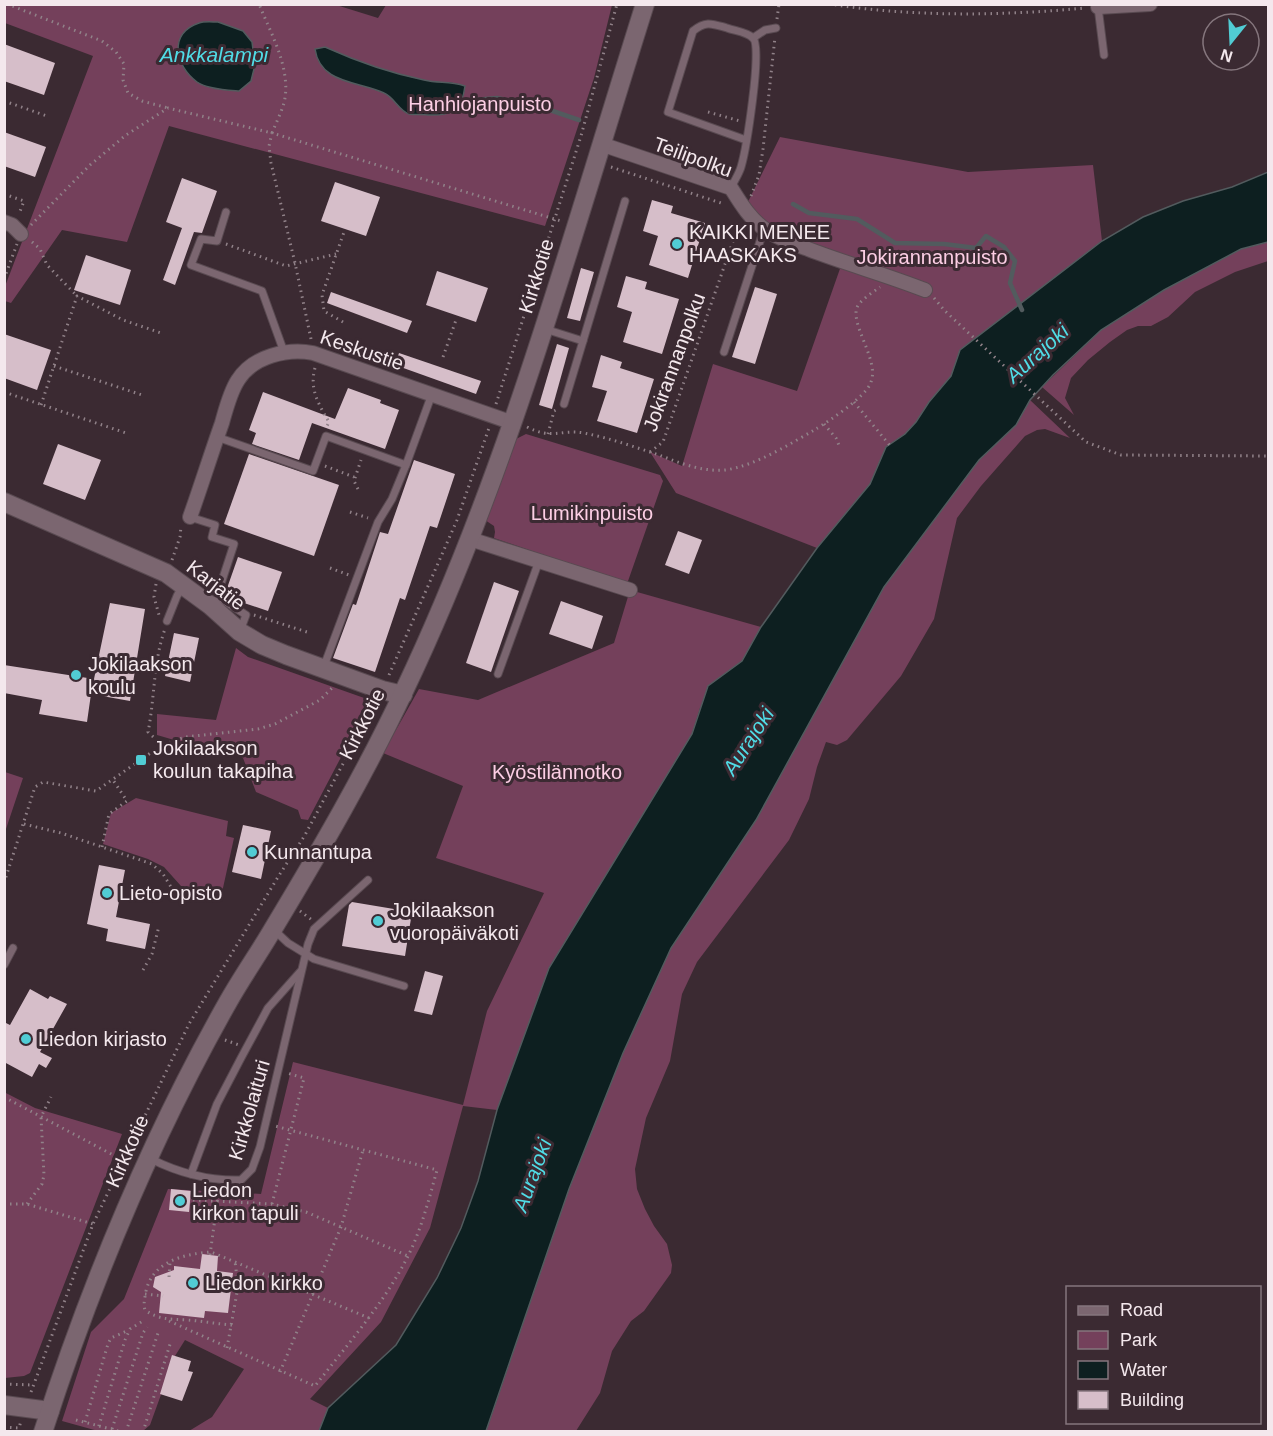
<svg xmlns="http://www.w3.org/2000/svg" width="1273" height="1436" font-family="Helvetica,sans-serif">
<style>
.green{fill:#74405b}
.water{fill:#0d1f20;stroke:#525b5e;stroke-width:1.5}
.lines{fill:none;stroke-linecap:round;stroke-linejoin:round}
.stream{stroke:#525b5e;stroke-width:4.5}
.building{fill:#d6bec9}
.service-casing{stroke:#594a51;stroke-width:9}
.minor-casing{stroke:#594a51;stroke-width:16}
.tertiary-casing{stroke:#594a51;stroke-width:20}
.path{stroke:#918289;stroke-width:3;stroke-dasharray:1.5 4.5;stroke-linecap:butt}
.service{stroke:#7b6670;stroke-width:7}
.minor{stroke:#7b6670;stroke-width:14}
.tertiary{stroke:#7b6670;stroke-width:18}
.poi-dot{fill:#51ccd4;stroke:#3b2a32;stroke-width:2}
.labels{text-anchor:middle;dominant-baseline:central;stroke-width:6;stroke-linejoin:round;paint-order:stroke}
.park-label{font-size:20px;fill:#fccee4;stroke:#3b2a32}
.street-label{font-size:20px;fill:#f4e8ed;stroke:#3b2a32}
.poi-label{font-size:20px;fill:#f4e8ed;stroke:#3b2a32;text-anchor:start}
.water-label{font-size:21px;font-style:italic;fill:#50dce6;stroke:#3b2a32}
</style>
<rect width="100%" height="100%" fill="#3b2a32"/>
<g class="green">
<polygon points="333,4 378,18 386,5 612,5 594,78 545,226 169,126 127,242 62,230 11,303 5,301 4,289 93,56 5,23 5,5"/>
<polygon points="780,137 968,172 1093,165 1102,241 960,350 951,376 929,402 916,422 905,434 886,447 870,484 817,548 676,493 650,452 682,466 713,364 797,391 842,263 778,237 744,210"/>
<polygon points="1268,242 1268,261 1235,272 1195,292 1168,317 1151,326 1138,326 1127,330 1110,342 1088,360 1071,378 1065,398 1074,415 1042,387 1101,330 1164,290 1241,249"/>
<polygon points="1030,400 1070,438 1045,429 1037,430 1025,436 981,486 957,518 934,619 901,676 847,740 837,745 826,742 817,767 809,799 789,840 697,962 682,994 670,1061 646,1118 635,1169 637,1189 645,1209 654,1226 667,1244 672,1265 671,1273 644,1311 631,1321 612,1351 600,1393 576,1431 486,1432 569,1189 623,1053 671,948 756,820 884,587 979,460 1016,425"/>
<polygon points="526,434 660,475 663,481 627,584 494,538 495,532 494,526 485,520 516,439"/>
<polygon points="630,590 761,627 742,661 727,674 700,708 692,734 549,968 497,1110 463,1106 430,1228 381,1322 310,1399 328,1408 319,1431 189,1431 212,1417 244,1369 185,1340 175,1356 150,1425 143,1431 98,1431 62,1421 91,1332 124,1299 168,1189 261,1194 293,1062 463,1105 487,1011 544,893 436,858 463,786 383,753 419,689 478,700 614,643"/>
<polygon points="236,648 248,657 367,699 370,702 308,820 301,819 298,810 256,792 243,758 214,747 181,742 157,735 157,714 216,720"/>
<polygon points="5,772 23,778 5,832 4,772"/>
<polygon points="136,798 228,821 226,836 234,838 221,897 181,886 164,867 148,859 103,844 111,813"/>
<polygon points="4,1092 35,1108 122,1134 30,1373 24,1376 5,1378"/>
</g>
<g class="water">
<path d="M218,22L243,31L252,42L255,65L251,81L239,91C227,90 207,89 197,82C175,66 168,33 199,23C204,21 212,22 218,22Z"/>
<path d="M325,47C356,61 390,73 424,80C440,84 448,80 465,86C462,111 452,116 428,115C422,114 414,115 409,114C399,111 394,97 384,93C358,81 320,84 315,49Z"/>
<polygon points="1268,172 1268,242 1241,249 1164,290 1101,330 1053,375 1030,400 1016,425 979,460 884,587 756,820 671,948 623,1053 569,1189 486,1431 319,1431 328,1408 396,1345 437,1278 461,1228 478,1181 497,1110 549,968 692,734 708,686 742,661 761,627 817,548 870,484 886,447 905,434 916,422 929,402 951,376 960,350 1102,241 1143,217 1183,201 1232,187"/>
</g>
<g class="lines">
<g class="stream">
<polyline points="463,101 497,98 544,108 579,120"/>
<polyline points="793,204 809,213 857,219 895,243 944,244 976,248 986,236 1004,247 1015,261 1010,283 1022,310"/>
</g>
</g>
<g class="building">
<polygon points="4,44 55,63 44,95 4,81"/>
<polygon points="4,132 46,147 35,177 4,166"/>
<polygon points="182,178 217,191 202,233 194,232 175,285 163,280 182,228 166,222"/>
<polygon points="335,182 380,197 366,236 321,221"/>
<polygon points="652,200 673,206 671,213 705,223 688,278 649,265 658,236 643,231"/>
<polygon points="86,255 131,270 120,305 74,290"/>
<polygon points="581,268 594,272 580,321 567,318"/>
<polygon points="437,271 488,288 476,322 426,305"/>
<polygon points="626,276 647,282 645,289 679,299 662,354 623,342 632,312 617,307"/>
<polygon points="755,287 777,294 755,364 732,357"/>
<polygon points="331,292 412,321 407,333 327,303"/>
<polygon points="4,334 51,350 37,390 4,378"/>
<polygon points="557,344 569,348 552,409 539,405"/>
<polygon points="399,353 481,381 476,394 395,365"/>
<polygon points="601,355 622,362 620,368 654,379 637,433 597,421 607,391 592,387"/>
<polygon points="348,388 381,400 380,403 399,410 385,449 312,423 299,460 252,444 256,433 249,430 263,392 335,419"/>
<polygon points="58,444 101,460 85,500 43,484"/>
<polygon points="249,454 339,485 314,556 224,524"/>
<polygon points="414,460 455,474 437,528 430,526 405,600 400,598 375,672 333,658 353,604 356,605 380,532 388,534"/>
<polygon points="678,531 702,540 689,574 665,565"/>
<polygon points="238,557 282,572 268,611 232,599 225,594"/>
<polygon points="494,582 519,591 491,672 466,663"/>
<polygon points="561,601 603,616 592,649 549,634"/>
<polygon points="110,603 145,609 130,701 91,694 87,722 39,714 42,700 4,693 4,665 94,679"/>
<polygon points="174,633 199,638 190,682 165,676"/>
<polygon points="243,825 271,831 261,879 232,872"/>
<polygon points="99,865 125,870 116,917 150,924 145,949 106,941 108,929 87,924"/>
<polygon points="352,902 412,912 405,956 342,946 349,905"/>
<polygon points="425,971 443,976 432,1015 414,1011"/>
<polygon points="30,989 48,999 50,996 67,1004 40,1052 52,1058 46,1068 39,1064 32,1077 4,1062 4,1022 10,1025"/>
<polygon points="171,1189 191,1191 189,1212 169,1210"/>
<polygon points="202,1254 218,1256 217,1271 233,1273 228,1313 205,1311 204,1318 159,1313 161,1292 153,1287 155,1277 174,1270 174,1266 200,1269"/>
<polygon points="172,1355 191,1361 188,1371 193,1372 182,1401 160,1394"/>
</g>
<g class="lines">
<g class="service-casing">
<g id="service">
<polyline points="1098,7 1104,55"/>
<polyline points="753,38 765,30 776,28"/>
<path d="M731,188C734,181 739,174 741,167C746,150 763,47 753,38C747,32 735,31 727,28C713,24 706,20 693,31L668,112L746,140"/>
<polyline points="226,212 217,241 201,239 191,265 262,291 284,352"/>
<polyline points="545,329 583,341 625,201"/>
<polyline points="724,352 764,229"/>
<polyline points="564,404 583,341"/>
<polyline points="217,437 313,471 326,436 406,465"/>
<polyline points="190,517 215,525 212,537 234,544 217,596 246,615 240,631"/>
<polyline points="167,621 177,596 182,587"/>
<polyline points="324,666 378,522 392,499 406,465 432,394"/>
<polyline points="498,674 539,561"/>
<polyline points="273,929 288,943 314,959 404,986"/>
<polyline points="4,965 13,948"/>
<path d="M151,1159C179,1173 209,1181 241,1180L252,1169L260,1147L308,944L314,929L368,880"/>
<polyline points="191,1174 217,1104 241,1058 268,1008 300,972"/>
</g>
</g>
<g class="minor-casing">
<g id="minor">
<polyline points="1098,7 1150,4"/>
<path d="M601,144L731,188C741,204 750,219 766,230C779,239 794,244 808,249C847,264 887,275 925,290"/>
<polyline points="4,222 12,225 21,234"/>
<path d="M190,517C201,486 211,454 222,423C226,409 230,392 238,380C253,356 288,348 313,353L513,423"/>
<polyline points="470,539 630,590"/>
</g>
</g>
<g class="tertiary-casing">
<g id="tertiary">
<polyline points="4,502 166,573 211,606 240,632 262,645 286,655 382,690 403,695"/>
<polyline points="4,1405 50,1411"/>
<path d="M43,1432C91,1283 151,1138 228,1002C242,977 259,953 273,929C320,851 366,772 405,689C509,470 572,235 645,4"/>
</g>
</g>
<g class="path">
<polyline points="7,4 102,41 116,52 124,64 123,80 128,93 142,101 168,108"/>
<path d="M829,4C914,17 1000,16 1085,8"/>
<polyline points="777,19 779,4"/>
<polyline points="4,101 47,116"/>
<polyline points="708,112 740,121"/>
<polyline points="611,167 724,204"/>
<polyline points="4,194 24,201 19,214"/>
<polyline points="751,196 759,175 763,149 775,37"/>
<path d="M31,225L90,165L126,135L168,108L272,133C276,123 281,113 284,103C292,70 271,34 259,4"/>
<polyline points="32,242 40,249 47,265 77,296"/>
<polyline points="226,244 286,266 336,254"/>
<polyline points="4,279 17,244"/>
<polyline points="934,298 945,311 1086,442 1121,455 1268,456"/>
<polyline points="343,322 324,311 322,295 344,232"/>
<polyline points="311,339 295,263 271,163 269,146 272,133 561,221"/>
<polyline points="443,357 456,320"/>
<polyline points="54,366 142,395"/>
<path d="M315,368C309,389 319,405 329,422L327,426"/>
<polyline points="4,392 129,434"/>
<polyline points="854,402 892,448"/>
<polyline points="496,404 581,136 617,4"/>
<polyline points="41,405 77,296 123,320 161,333"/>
<polyline points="824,424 836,438 840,448"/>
<path d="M527,427C553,440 561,429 584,433C609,438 635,447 659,455C680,463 702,472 725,470C755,466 790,444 816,429C829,421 867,396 871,382C880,359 846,320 859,304C864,298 873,292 880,287"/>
<polyline points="548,434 554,411 558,409"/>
<polyline points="650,452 663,442 739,224"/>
<polyline points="325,466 354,477"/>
<polyline points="358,489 354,481 361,460"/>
<polyline points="350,512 368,518"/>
<polyline points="172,560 180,537 181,526"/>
<polyline points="330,568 349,575"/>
<polyline points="156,584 154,597 159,615"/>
<polyline points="254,615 307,632"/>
<polyline points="389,675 457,520 489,428"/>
<path d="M162,745L148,732C155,697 153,662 165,629"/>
<polyline points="24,824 61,833 152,864 163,874 171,887"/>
<polyline points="102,847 109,814 127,801 113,780"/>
<polyline points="4,883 35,787 43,782 96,791 162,745 185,737 258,729 275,724 320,700 332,688"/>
<polyline points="300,911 312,920"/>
<polyline points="143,970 152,954 159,926"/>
<polyline points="225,1040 239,1045"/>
<polyline points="4,1097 130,1164"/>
<polyline points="193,1200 272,1204 306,1212 408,1256"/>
<polyline points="4,1204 27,1204 93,1224"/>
<polyline points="27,1204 42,1184 44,1175 41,1117 51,1097"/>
<polyline points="272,1204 304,1078 287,1073"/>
<polyline points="210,1255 219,1188"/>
<polyline points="169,1277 170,1262"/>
<polyline points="145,1294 163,1296"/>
<path d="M169,1321L315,1386C347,1345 386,1301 409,1254C422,1227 429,1199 437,1170L275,1126"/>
<path d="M232,1325C217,1324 202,1321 187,1320C170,1319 159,1320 145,1310C143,1303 145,1298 146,1291C153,1261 184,1254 211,1252L369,1318"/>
<polyline points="227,1348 238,1287 235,1261"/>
<polyline points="280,1372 341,1227 363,1150"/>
<polyline points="4,1384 33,1385"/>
<polyline points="31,1392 93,1224 189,1024 278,877 305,835 376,702"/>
<polyline points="76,1420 122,1432"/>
<polyline points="85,1422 108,1344 111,1338 129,1330"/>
<polyline points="4,1427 19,1428 21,1421"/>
<polyline points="112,1429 143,1333 147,1327"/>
<polyline points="97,1432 125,1340 130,1329 143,1321"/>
<polyline points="126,1432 158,1333"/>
<polyline points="143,1432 171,1341"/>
</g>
<use href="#service" class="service"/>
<use href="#minor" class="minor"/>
<use href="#tertiary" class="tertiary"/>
</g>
<g class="poi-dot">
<circle cx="677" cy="244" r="6"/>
<circle cx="76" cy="675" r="6"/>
<rect x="135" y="754" width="12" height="12" rx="3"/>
<circle cx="252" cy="852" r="6"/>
<circle cx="107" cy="893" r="6"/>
<circle cx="378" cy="921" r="6"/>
<circle cx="26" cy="1039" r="6"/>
<circle cx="180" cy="1201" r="6"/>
<circle cx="193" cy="1283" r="6"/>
</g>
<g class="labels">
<g class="park-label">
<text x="480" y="104">Hanhiojanpuisto</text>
<text x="932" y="257">Jokirannanpuisto</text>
<text x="592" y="513">Lumikinpuisto</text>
<text x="557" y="772">Kyöstilännotko</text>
</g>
<g class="street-label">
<text transform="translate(693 157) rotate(20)">Teilipolku</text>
<text transform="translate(536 276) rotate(-73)">Kirkkotie</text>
<text transform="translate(362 350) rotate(19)">Keskustie</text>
<text transform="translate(674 362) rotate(-70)">Jokirannanpolku</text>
<text transform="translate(216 585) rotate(38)">Karjatie</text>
<text transform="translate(362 724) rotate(-63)">Kirkkotie</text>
<text transform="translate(249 1110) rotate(-74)">Kirkkolaituri</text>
<text transform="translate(127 1151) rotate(-66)">Kirkkotie</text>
</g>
<g class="poi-label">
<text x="689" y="232">KAIKKI MENEE<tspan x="689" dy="23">HAASKAKS</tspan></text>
<text x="88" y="664">Jokilaakson<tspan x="88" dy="23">koulu</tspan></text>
<text x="153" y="748">Jokilaakson<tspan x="153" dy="23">koulun takapiha</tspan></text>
<text x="264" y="852">Kunnantupa</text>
<text x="119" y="893">Lieto-opisto</text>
<text x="390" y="910">Jokilaakson<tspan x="390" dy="23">vuoropäiväkoti</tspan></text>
<text x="38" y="1039">Liedon kirjasto</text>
<text x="192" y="1190">Liedon<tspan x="192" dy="23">kirkon tapuli</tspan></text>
<text x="205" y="1283">Liedon kirkko</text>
</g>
<g class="water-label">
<text x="214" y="54">Ankkalampi</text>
<text transform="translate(1037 353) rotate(-42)">Aurajoki</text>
<text transform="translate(748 741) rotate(-57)">Aurajoki</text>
<text transform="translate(532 1175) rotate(-70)">Aurajoki</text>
</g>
</g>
<rect width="1273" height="1436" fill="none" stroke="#f4e8ed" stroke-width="12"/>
<rect x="1066" y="1286" width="195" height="138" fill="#3b2a32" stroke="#85767d" stroke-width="1.5"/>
<rect x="1078" y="1306" width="30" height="9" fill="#7b6670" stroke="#85767d" stroke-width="1.5"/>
<text x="1120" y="1316" font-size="18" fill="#f4e8ed">Road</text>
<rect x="1078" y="1331" width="30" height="18" fill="#74405b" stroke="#85767d" stroke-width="1.5"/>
<text x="1120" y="1346" font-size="18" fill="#f4e8ed">Park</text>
<rect x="1078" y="1361" width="30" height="18" fill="#0d1f20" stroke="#85767d" stroke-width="1.5"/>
<text x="1120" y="1376" font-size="18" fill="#f4e8ed">Water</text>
<rect x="1078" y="1391" width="30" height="18" fill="#d6bec9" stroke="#85767d" stroke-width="1.5"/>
<text x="1120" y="1406" font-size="18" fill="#f4e8ed">Building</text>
<g transform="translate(1231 42) rotate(198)"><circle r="28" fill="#3b2a32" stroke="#85767d" stroke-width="1.5"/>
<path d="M0-4.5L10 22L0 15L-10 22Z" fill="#51ccd4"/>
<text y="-9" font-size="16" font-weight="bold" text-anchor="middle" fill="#f4e8ed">N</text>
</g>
</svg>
